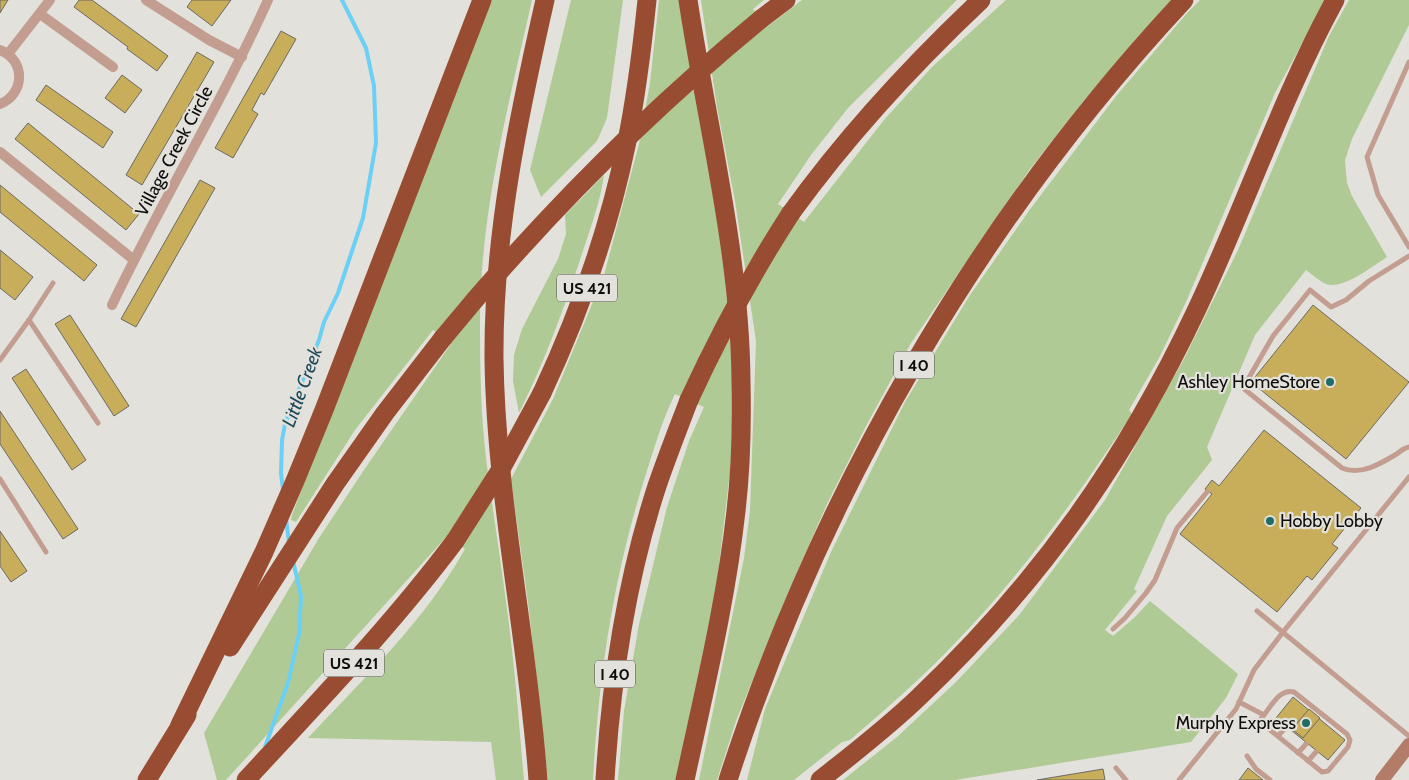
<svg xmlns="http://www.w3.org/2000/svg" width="1409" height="780" font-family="Cabin,sans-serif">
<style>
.green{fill:#afca95}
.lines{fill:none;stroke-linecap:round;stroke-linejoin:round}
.stream{stroke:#6bd0f6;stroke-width:4}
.building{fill:#c8ae5a;stroke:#6c6a65}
.lane{stroke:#c39d90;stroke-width:5}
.street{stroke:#c39d90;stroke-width:10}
.secondary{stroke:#b27c69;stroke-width:14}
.highway{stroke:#984d32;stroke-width:19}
.highway-bridge{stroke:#984d32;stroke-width:19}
.poi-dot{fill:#226c67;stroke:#e3e1db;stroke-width:2}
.labels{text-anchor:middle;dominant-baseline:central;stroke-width:4.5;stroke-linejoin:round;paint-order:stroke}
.shield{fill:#e3e1db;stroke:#4e4d49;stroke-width:1}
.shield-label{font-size:16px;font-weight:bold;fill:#0e0d0b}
.street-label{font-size:18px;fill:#0e0d0b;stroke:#e3e1db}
.poi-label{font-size:18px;fill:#0e0d0b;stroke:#e3e1db;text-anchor:end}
.water-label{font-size:19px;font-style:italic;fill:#1e4a5a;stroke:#e3e1db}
</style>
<rect width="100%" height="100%" fill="#e3e1db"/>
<g class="green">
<path d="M485,0H532C508,107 479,217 480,327C480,371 481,415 486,458C494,522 505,586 512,650C517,693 520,737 524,780H496L491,742L308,738C364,678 425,621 465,549L447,536L226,780H217L204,733L319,538L366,467L451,344L433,330L355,430L296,522L291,520L292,515Z"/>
<polygon points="571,0 623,0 607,118 597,141 541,197 530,170"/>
<path d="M659,0H681L687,44L721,243L732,350V455L716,590L676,780H618L624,711L639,624L667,507L689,441L704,407L675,394C662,420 654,449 645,477C613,578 599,674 593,780H548L529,610L511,479L553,399L604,275L639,144L650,83Z"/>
<polygon points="701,0 764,0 753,9 767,27 802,0 957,0 848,108 811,155 778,204 804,222 884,120 932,67 1006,0 1172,0 1085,99 1030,169 911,343 865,428 827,504 791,586 736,721 717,780 699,780 744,558 750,511 756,341 735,201 717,107"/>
<path d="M1200,0H1326L1275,93L1186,302L1159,358L1129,410L1132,414C1079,494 1023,573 956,642C923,677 886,709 850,740L842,742L794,780H747L765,709L795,637L831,552L905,402L970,295L1031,208L1117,95L1188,12Z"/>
<path d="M1349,0H1409V25L1352,139L1345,160L1347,183L1352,196L1387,257C1373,266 1343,290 1326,284C1319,281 1312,274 1306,270L1255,335L1207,447L1212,460L1167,516L1134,589L1137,591L1105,630L1113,636L1134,618L1150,601L1238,674L1226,698L1191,742L955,780H843L897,737L956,682L1020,614L1105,500L1183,361L1238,250L1329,36Z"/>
<path d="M604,175C600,205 588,234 579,263C562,314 543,365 519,413L513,381L514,355L522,329L558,259L566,234L565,215Z"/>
</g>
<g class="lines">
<g class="stream">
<polyline points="283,490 281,473 282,440 285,424 319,340 324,322 338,293 363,218 376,143 374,86 366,48 342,0"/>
<polyline points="286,519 289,542"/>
<polyline points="265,747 288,683 299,634 301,596 293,561"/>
</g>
</g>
<g class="building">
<polygon points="0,0 8,0 0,13"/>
<polygon points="79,0 92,0 168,56 157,71 127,49 128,47 74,7"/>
<polygon points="192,0 231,0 212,26 187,7"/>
<polygon points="281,31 296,39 264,95 261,93 252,110 258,114 233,158 215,148"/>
<polygon points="197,52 214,62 142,185 126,175"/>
<polygon points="122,75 142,90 125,113 105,98"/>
<polygon points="46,85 113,132 103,148 36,100"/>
<polygon points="28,123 139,214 126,230 15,139"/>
<polygon points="200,180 215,188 136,327 121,319"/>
<polygon points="0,185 97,265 84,281 0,212"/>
<polygon points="0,250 33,277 15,300 0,288"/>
<polygon points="1313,305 1409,382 1346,459 1251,382"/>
<polygon points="70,315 129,406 114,416 55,324"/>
<polygon points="26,369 86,460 72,470 12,378"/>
<polygon points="0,411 78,529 63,539 0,444"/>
<polygon points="1264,430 1361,508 1332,544 1338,548 1312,580 1307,576 1277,612 1180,534 1212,494 1205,489 1212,480 1219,486"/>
<polygon points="0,531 27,571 11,582 0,566"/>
<polygon points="1293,697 1345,740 1328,760 1276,718"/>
<polygon points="1309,709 1320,718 1303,738 1292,729"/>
<polygon points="1248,768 1263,780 1239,780"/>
<polygon points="1103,769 1105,780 1037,780"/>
</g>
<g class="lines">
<g class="lane">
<polyline points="1409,62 1367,157 1378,195 1409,247"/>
<path d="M1409,256L1369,281L1346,300L1331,307L1310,290L1273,336L1243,388L1342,468C1360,476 1380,464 1395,455C1400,452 1403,448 1409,447"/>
<polyline points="29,320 98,423"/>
<polyline points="0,360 29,320 53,283"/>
<polyline points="0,479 46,552"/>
<polyline points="1257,611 1409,736"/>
<polyline points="1113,629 1125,618 1146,593 1155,580 1177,528 1207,492"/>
<path d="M1239,702L1264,715L1259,721L1322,772L1328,771L1348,747L1350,740L1347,734L1294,692C1280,688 1272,705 1264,715"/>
<polyline points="1278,736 1286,727"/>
<polyline points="1298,753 1306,744"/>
<polyline points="1247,756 1256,769 1270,780"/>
<polyline points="1308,761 1316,752"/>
<polyline points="1116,768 1126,780"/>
<polyline points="1179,780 1236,709 1254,670 1283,632 1409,477"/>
</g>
<g class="street">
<polyline points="146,0 209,40 242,57"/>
<polyline points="40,14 113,67"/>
<path d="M0,50C26,60 25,94 0,104"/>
<polyline points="8,54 50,0"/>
<polyline points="0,152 134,260"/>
<path d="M112,305C161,202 221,104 268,0"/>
</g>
<polyline class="secondary" points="1382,780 1409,745"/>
<g class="highway">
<polyline points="761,19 786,0"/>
<path d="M791,213C848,134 910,67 981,0"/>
<path d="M542,393C579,314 608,232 626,146C636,98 642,49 647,0"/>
<polyline points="230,647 335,484 385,413 443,338"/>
<polyline points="180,725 264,552 295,481 324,410 482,0"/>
<polyline points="147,780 187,715"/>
<path d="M246,780C318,702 391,626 455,541"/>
<path d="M538,780C528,639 496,500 494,359C493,237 518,119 545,0"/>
<path d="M605,780C611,681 626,581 657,486C667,457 678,429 689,400"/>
<path d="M685,780C704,691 726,602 736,511C741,468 742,424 741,381C740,252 707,126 688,0"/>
<path d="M728,780C821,492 977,222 1184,0"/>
<path d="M820,780C854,753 888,727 919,697C1040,582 1126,460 1197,309C1245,207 1281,99 1335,0"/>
</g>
<g class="highway-bridge">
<path d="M443,338C539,221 644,115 761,19"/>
<path d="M689,400C719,335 752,273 791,213"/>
<polyline points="455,541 501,469 542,393"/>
</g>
</g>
<g class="poi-dot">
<circle cx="1330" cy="382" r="5"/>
<circle cx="1270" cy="521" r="5"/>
<circle cx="1306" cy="723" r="5"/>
</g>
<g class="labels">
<g class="shield">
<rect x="557" y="274.5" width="60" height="27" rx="4"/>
<rect x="894" y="351.5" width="40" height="27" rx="4"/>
<rect x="324" y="649.5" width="60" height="27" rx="4"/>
<rect x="595" y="660.5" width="40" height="27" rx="4"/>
</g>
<g class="shield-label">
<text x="587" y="288">US 421</text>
<text x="914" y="365">I 40</text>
<text x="354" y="663">US 421</text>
<text x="615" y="674">I 40</text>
</g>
<g class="street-label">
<text transform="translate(174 151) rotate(-62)">Village Creek Circle</text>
</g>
<g class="poi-label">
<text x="1320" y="382">Ashley HomeStore</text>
<text x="1280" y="521" text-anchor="start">Hobby Lobby</text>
<text x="1296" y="723">Murphy Express</text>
</g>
<g class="water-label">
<text transform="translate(302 387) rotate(-70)">Little Creek</text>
</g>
</g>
</svg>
